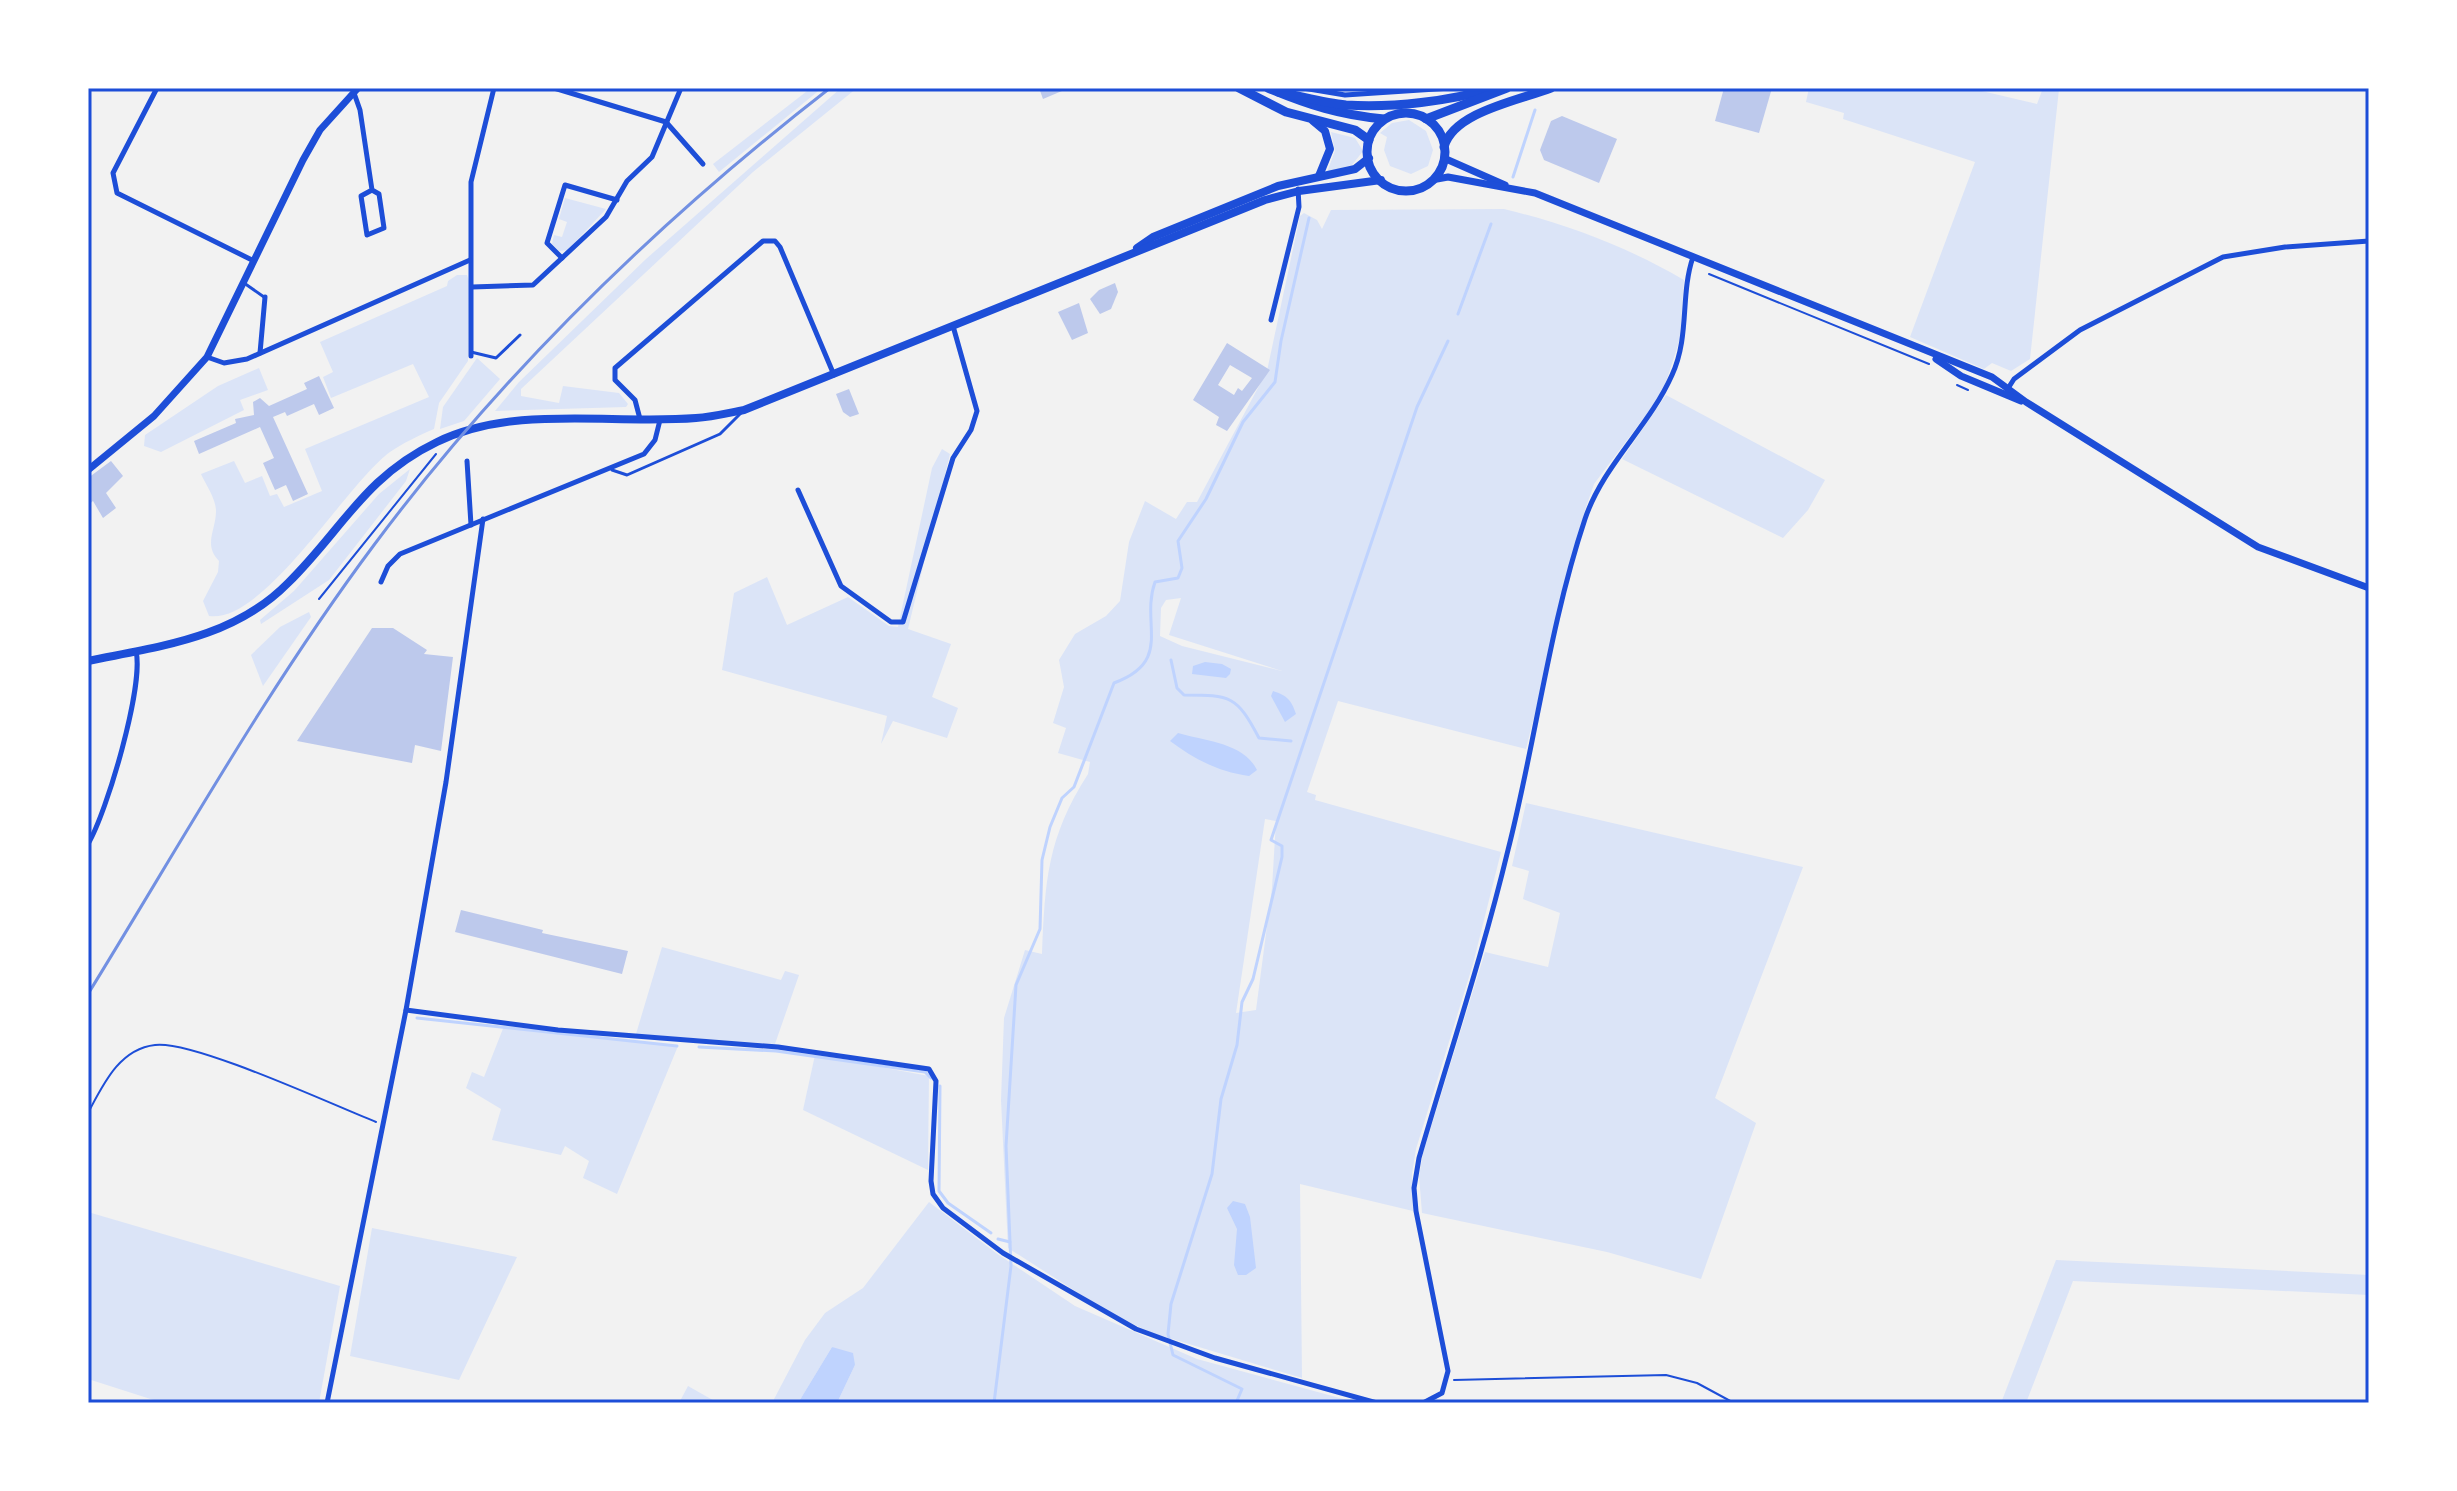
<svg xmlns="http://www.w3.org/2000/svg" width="2457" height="1491" font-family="Inter,sans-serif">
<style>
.green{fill:#dbe4f7;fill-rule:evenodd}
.water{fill:#bfd3fe}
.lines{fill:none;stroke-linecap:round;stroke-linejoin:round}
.stream{stroke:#bfd3fe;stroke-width:3}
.building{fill:#bdc9ec;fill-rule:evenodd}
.path{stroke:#1d4ed8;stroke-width:2}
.service{stroke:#1d4ed8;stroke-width:3}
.minor{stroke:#1d4ed8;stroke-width:5}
.tertiary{stroke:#1d4ed8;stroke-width:7}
.secondary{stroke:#1d4ed8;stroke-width:8}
.primary{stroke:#1d4ed8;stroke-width:9}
.rail{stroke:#7290e2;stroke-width:3}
.neatline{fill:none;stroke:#1d4ed8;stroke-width:3}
</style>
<rect width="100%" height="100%" fill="#f2f2f2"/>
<g class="green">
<polygon points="811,88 822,88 719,172 713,164"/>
<polygon points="841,88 857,88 753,172 521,389 521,396 559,403 563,386 619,393 628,404 626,407 495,411 519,382 646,259"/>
<polygon points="1809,88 1969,88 2037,104 2043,88 2059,89 2030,359 2011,371 1992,363 1984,369 1910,337 1975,162 1843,119 1844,113 1806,102"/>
<polygon points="1409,120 1426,131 1433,150 1428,166 1411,174 1390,166 1384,150 1387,137 1380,133 1392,123"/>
<polygon points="1331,132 1355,138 1363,151 1352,165 1327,172 1335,151"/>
<polygon points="565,198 606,209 568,250 559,251 552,244 554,235 562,237 567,222 559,219"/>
<path d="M1504,209C1566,224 1628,247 1684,280L1680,339L1666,382L1658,399L1594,484L1585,510L1526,749L1338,701L1307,792L1316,795L1315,800L1501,852L1473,964L1416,1149L1412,1174L1413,1211L1300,1184L1302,1378L1149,1332L1105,1310L1008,1248L1001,1100L1004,1018L1025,950L1042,954C1045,881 1047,838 1088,774L1090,762L1058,753L1066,728L1053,723L1064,687L1059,660L1075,634L1106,616L1120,601L1129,542L1145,501L1176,519L1187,502H1197L1267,371L1300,216L1304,213L1317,220L1322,229L1331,210ZM1181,598L1169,635L1282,671L1182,646L1160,636L1161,608L1166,600ZM1265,819L1276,821L1272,888L1256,1010L1236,1013Z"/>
<path d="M457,275H467L469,281L468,361L439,403L434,429C420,435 403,443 390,452C347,483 264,624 209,616L203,601L218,572L219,561C203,545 216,530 216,511C216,499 206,485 201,474L234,461L245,483L262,476L270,496L277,494L284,507L322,491L305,449L429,397L413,364L331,398L323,377L333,372L320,342L447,286L448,281Z"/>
<polygon points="477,358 500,379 464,421 440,429 443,407"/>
<polygon points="259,368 268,390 240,400 244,410 161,452 144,446 145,435 218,386"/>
<polygon points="1666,395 1825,480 1808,510 1783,538 1622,459"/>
<polygon points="942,449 950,454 908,629 951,644 932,697 958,708 947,738 893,721 881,744 887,716 722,670 734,593 767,577 787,625 848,597 889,626 898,627 932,468"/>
<polygon points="410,469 406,481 329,580 261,624 260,620 294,591 379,494"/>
<polygon points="309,612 311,617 263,686 251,655 280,627"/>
<polygon points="1526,803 1803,867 1715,1098 1756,1123 1701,1279 1607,1252 1422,1213 1419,1176 1423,1153 1485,952 1548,967 1560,913 1523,899 1529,871 1512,866"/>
<polygon points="662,947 781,980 785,971 799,975 775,1044 636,1034"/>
<polygon points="504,1026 678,1046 617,1194 583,1178 589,1161 565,1146 561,1155 492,1140 501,1109 466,1088 472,1072 484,1077"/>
<polygon points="815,1055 929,1076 928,1170 803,1110"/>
<polygon points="929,1202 996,1253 1075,1306 1197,1359 1358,1403 837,1403 855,1365 832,1347 798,1403 772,1403 805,1340 825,1313 863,1288"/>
<polygon points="88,1212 340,1286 319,1403 163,1403 88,1379"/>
<polygon points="372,1228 517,1257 459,1380 350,1356"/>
<polygon points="2056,1260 2369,1275 2369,1295 2073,1281 2026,1403 2001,1403"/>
<polygon points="688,1386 718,1403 679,1403"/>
</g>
<g class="water">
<polygon points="1205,662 1222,664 1231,669 1230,674 1226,678 1192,674 1193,666"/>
<path d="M1273,691C1288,696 1291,700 1296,714L1285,722L1271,696Z"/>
<path d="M1178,733C1204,741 1243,742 1257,770L1249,776C1219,772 1194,759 1170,741Z"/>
<polygon points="1233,1201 1245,1204 1250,1217 1256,1268 1246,1275 1238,1275 1234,1265 1237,1229 1227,1208"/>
<polygon points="832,1347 853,1353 855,1365 837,1403 798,1403"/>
</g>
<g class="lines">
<g class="stream">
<polyline points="1513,177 1535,110"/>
<polyline points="1458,314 1491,224"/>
<path d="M1171,660L1177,688L1184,695C1231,695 1237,696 1259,738L1291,741"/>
<polyline points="417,1018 677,1046"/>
<polyline points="699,1047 776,1051 925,1072 931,1078"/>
<polyline points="940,1086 939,1191 948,1203 991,1233"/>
<polyline points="998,1239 1010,1242"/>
<path d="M994,1403L1011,1266L1006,1146L1016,985L1040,929L1042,860L1050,827L1062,798L1074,787L1114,683C1174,661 1140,624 1155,582L1178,578L1182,568L1178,541L1206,499L1243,422L1275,382L1281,341L1309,218"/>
<polyline points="1236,1403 1242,1389 1173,1355 1168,1334 1171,1304 1212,1174 1221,1099 1237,1045 1242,1002 1253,979 1282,857 1282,846 1271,840 1417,407 1448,341"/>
</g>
</g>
<g class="building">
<polygon points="1039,88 1069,88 1043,99"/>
<polygon points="1724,88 1772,88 1759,133 1715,121"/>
<polygon points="1562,116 1617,139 1599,183 1544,160 1540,150 1551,121"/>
<polygon points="1115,283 1118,292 1111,309 1100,314 1090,299 1099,290"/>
<polygon points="1079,303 1088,333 1072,340 1058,312"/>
<path d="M1227,343L1270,370L1227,431L1216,425L1219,417L1193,400ZM1230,365L1252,378L1242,391L1238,388L1234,395L1218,385Z"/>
<polygon points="319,376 334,408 319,415 314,404 287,416 285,412 273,417 308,494 293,501 286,485 275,490 263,463 274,458 260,427 199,454 194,441 236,423 235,419 254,415 253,402 260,398 269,406 307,389 304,383"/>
<polygon points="849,389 859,414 850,417 843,412 836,394"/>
<polygon points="111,461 123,476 106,493 116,508 103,518 93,501 88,505 88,478"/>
<polygon points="372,628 393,628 427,650 424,654 453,657 441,751 415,745 412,763 297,741"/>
<polygon points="461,910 543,930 542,933 628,951 622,974 455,932"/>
</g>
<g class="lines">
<g class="path">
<polyline points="1709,274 1929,364"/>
<polyline points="1957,385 1968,390"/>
<polyline points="319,599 436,454"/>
<path d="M88,1113C103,1085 119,1049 155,1045C193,1040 333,1105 376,1122"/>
<polyline points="1454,1380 1666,1375 1697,1383 1734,1403"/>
</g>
<g class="service">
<polyline points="244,283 264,297"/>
<polyline points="471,352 496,358 520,335"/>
<polyline points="612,470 627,475 720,434 741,413"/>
</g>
<g class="minor">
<polyline points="157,88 113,173 117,193 254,261"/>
<polyline points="554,88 666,122 703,164"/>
<polyline points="1303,88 1345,95 1451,88"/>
<polyline points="354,93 360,110 372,190 361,196 367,235 384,228 379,194 372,190"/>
<polyline points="562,258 547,243 565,185 617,200"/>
<polyline points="472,287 533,285 606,217 627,181 652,157 681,88"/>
<polyline points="1271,320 1299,207 1298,189"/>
<polyline points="260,353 265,297"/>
<polyline points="471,356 471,182 494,88"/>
<polyline points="207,357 224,363 247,359 470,260"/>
<polyline points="2007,390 2014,379 2080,330 2223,257 2285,247 2369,241"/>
<polyline points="640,419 635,400 615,380 615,368 763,241 775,241 780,247 834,375"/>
<polyline points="467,461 471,525"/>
<polyline points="798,490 841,586 891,622 903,622 953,458 971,430 977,411 953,326"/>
<polyline points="381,582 388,566 400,554 644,454 655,440 660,420"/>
<path d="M88,844C107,812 144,686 136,651"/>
<polyline points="406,1010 558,1030 778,1047 929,1069 936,1081 931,1181 933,1194 943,1208 1003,1253 1136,1329 1215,1358 1377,1403"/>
<polyline points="327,1403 406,1010 446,782 483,519"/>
<path d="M1423,1403L1442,1393L1448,1371L1416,1211L1414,1188L1419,1158C1449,1055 1483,954 1508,850C1536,740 1549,627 1585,519C1603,465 1649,427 1672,375C1690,336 1680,295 1693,257"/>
</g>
<g class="tertiary">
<polyline points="1446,159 1505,185"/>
<polyline points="1437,179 1448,177 1535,193 1992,377 2026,402 2258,547 2369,588"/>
<polyline points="1936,359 1961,376 2021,401"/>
<polyline points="88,470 154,416 207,357 303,160 320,130 358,88"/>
</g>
<g class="secondary">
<polyline points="1313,121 1325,131 1330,149 1319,176"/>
<polyline points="1137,248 1153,237 1278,186 1355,169 1369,158"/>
<path d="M88,661C161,646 234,638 288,583C342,530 364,477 437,442C515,404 612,425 696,418C712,417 728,413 744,410L1265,200L1299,191L1381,180"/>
</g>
<g class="primary">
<polyline points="1239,88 1286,112 1355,130 1369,140"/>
<path d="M1268,88C1309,105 1340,115 1384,119"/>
<path d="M1278,92C1301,96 1323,103 1346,105C1394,108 1449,101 1495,88"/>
<circle cx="1406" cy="152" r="39"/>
<polyline points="1426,119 1507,88"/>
<path d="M1444,147C1453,112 1520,100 1551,88"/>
</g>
<path class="rail" d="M88,994C181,843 268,687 374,545C503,372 660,220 830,88"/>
</g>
<rect width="2457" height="1491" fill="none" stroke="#ffffff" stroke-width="180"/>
<rect x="90" y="90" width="2277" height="1311" class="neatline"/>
</svg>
